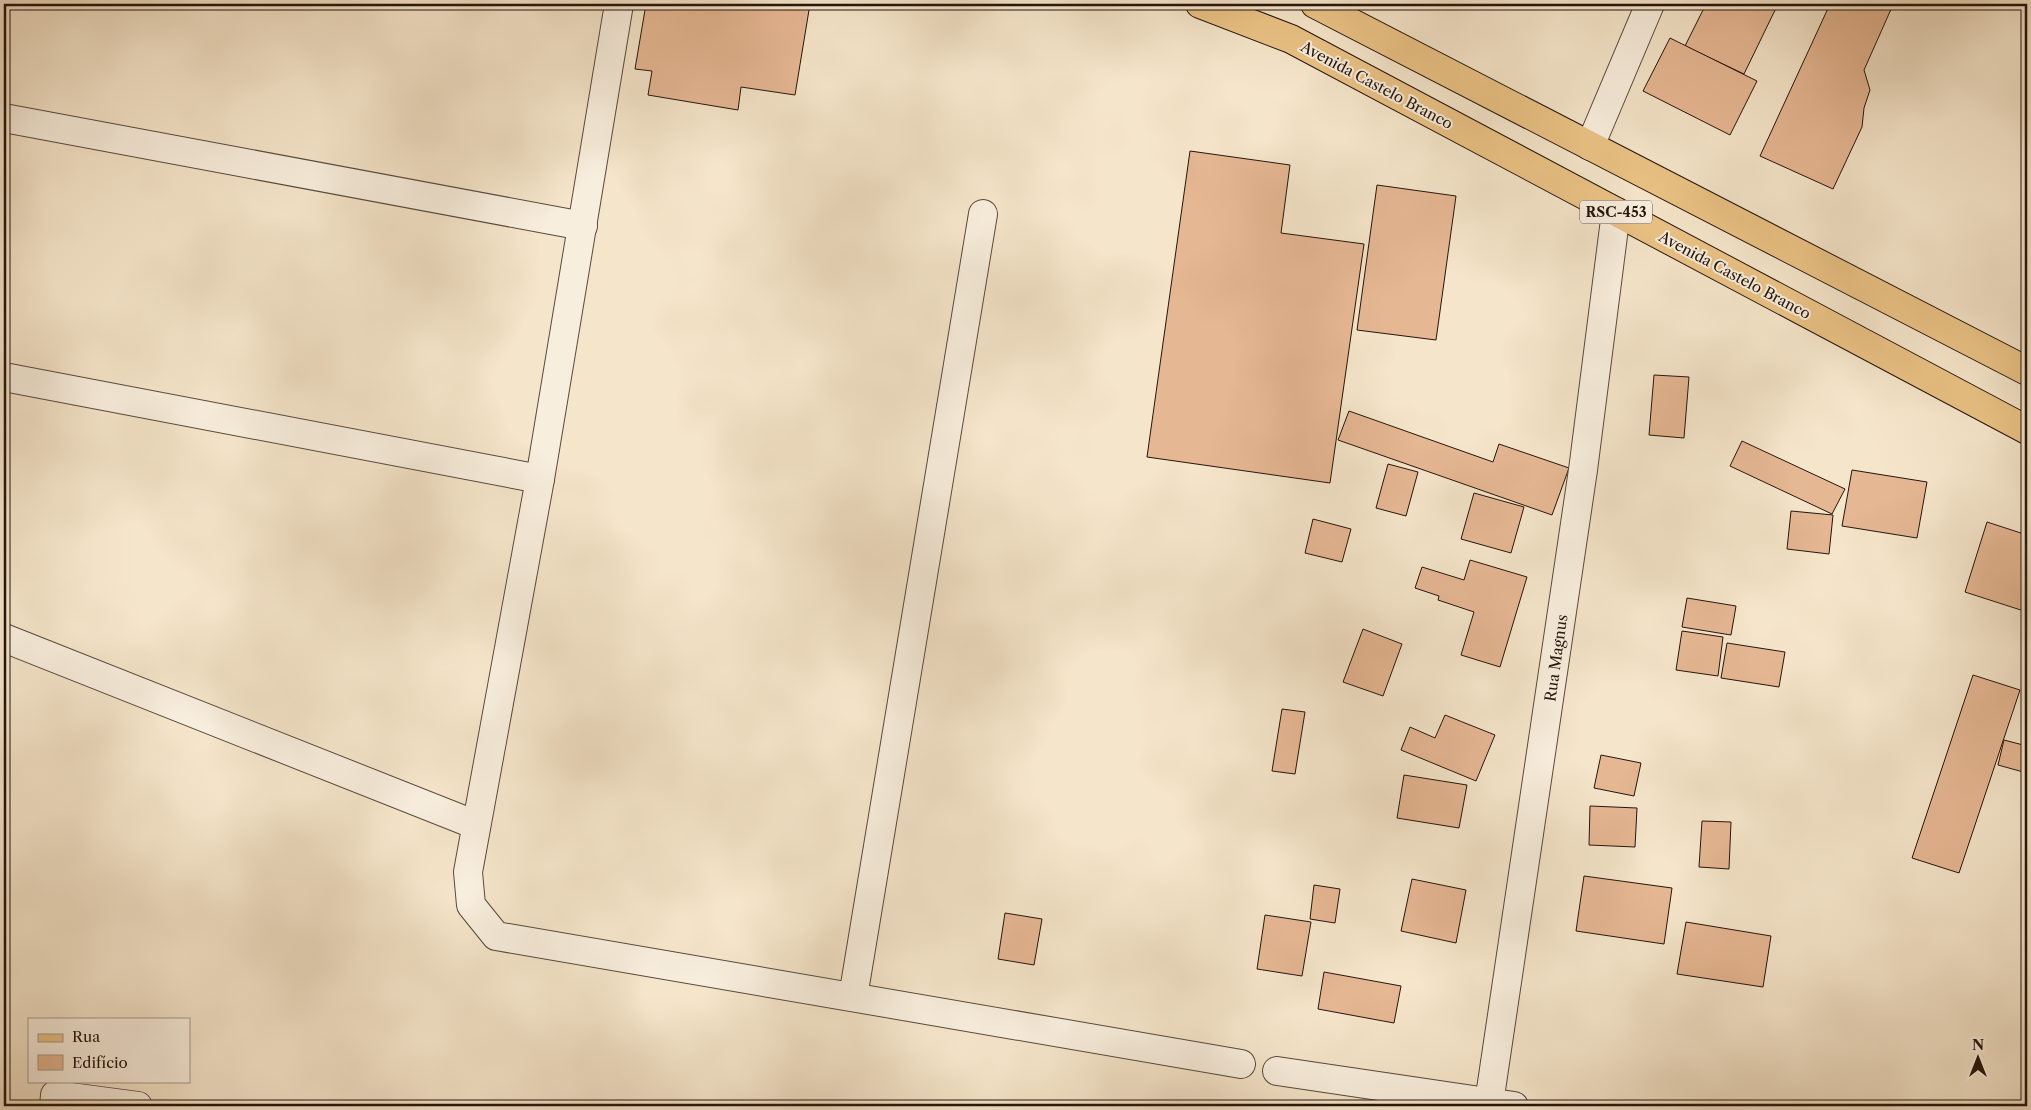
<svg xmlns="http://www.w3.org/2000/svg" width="2031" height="1110" font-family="'Libre Caslon Text',serif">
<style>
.building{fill:#e6b793;stroke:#24150c}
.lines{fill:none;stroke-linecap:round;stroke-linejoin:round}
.minor-casing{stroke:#58493c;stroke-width:30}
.major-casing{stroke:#24150c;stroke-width:30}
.minor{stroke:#f8eedd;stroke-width:28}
.major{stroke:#eac285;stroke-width:28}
.labels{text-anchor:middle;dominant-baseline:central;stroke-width:4;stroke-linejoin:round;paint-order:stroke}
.shield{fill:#f8eedd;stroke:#64564b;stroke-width:1}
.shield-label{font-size:14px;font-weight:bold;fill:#24150c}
.street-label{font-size:15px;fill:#24150c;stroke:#f8eedd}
</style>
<rect width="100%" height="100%" fill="#f5e5ca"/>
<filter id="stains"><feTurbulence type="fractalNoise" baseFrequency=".004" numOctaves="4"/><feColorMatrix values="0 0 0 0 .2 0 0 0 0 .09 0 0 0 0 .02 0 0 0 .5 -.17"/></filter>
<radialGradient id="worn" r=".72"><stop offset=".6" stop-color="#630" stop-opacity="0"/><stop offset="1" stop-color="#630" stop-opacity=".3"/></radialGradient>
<g class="building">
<polygon points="646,4 810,4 795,95 741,87 738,110 648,95 652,71 635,69"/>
<polygon points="1706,4 1778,4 1744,74 1685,46"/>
<polygon points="1830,4 1884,4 1892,7 1864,70 1870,90 1864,108 1862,127 1833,189 1760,156"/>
<polygon points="1670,38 1757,81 1730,135 1643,91"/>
<polygon points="1190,151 1290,165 1281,233 1364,244 1330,483 1147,457"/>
<polygon points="1377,185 1456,196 1436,340 1357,330"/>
<polygon points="1654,375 1689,377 1684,438 1649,435"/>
<polygon points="1349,411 1493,462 1499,444 1569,468 1552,515 1338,440"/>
<polygon points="1742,441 1845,489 1832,514 1730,466"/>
<polygon points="1388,464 1418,472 1406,516 1376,508"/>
<polygon points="1852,470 1927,482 1917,538 1842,526"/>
<polygon points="1474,493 1524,507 1511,553 1461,539"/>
<polygon points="1791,511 1833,515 1829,554 1787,549"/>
<polygon points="1313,519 1351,529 1342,562 1305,553"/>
<polygon points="1987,522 2027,535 2027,612 1965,592"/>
<polygon points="1470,560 1527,577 1500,667 1461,655 1474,612 1438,600 1439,596 1415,588 1422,567 1464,580"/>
<polygon points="1687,598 1736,606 1731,635 1682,627"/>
<polygon points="1363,629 1402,644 1383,696 1343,682"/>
<polygon points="1682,631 1723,637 1718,676 1676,670"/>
<polygon points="1727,643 1785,652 1779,687 1721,678"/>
<polygon points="1973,675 2020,690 1959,873 1912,858"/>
<polygon points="1282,709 1305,712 1295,774 1272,771"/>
<polygon points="1445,715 1495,735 1476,781 1401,750 1410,727 1435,738"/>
<polygon points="2004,740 2027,746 2027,773 1998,765"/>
<polygon points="1601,755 1641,763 1634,796 1594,788"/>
<polygon points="1404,775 1467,785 1459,828 1397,818"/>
<polygon points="1590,806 1637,808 1635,847 1589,845"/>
<polygon points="1702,821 1731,822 1729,869 1699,867"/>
<polygon points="1584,876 1672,888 1664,944 1576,931"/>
<polygon points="1412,879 1466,890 1456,943 1401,931"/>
<polygon points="1314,885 1340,889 1335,923 1310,919"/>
<polygon points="1005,913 1042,919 1034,965 998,959"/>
<polygon points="1265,915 1311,922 1302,976 1257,969"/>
<polygon points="1686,922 1771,936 1763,987 1677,974"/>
<polygon points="1324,972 1401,986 1394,1023 1318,1009"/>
</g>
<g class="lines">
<g class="minor-casing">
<g id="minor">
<polyline points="619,4 540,479 468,872 471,905 496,936 1241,1064"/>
<polyline points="4,118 583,226"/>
<polyline points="1590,146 1650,4"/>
<polyline points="4,377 540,479"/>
<polyline points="4,638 476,825"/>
<polyline points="853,997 983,214"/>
<polyline points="1277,1071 1514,1106"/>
<polyline points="1489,1103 1583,470 1616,212"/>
<polyline points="54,1106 55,1095 138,1106"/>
</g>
</g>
<g class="major-casing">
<g id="major">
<polyline points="1200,4 1291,39 2027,430"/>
<polyline points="1315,4 2027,371"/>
</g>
</g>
<use href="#minor" class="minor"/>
<use href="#major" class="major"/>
</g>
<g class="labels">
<rect class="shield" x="1580" y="200.5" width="72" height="23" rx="4"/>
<g class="shield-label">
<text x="1616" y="212">RSC-453</text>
</g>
<g class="street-label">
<text transform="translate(1377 85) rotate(28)">Avenida Castelo Branco</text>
<text transform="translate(1735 275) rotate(28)">Avenida Castelo Branco</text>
<text transform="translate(1556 658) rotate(-82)">Rua Magnus</text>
</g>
</g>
<rect width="2031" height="1110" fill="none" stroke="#f5e5ca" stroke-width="20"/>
<rect x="5" y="5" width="2021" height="1100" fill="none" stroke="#24150c" stroke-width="2.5"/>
<rect x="10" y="10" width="2011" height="1090" fill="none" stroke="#24150c"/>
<rect x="28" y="1018" width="162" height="65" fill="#f8eedd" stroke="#a39789"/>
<rect x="38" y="1034" width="25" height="8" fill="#eac285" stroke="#a39789"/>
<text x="72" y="1042" font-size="15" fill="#24150c">Rua</text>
<rect x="38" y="1055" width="25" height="15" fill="#e6b793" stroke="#a39789"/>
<text x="72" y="1068" font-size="15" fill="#24150c">Edifício</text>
<g transform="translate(1978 1058)" stroke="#f8eedd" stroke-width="4" paint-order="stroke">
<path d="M0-4L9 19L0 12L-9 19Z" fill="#24150c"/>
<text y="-8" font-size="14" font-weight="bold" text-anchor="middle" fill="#24150c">N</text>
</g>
<rect width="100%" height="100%" filter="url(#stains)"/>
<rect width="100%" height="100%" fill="url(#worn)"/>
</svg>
